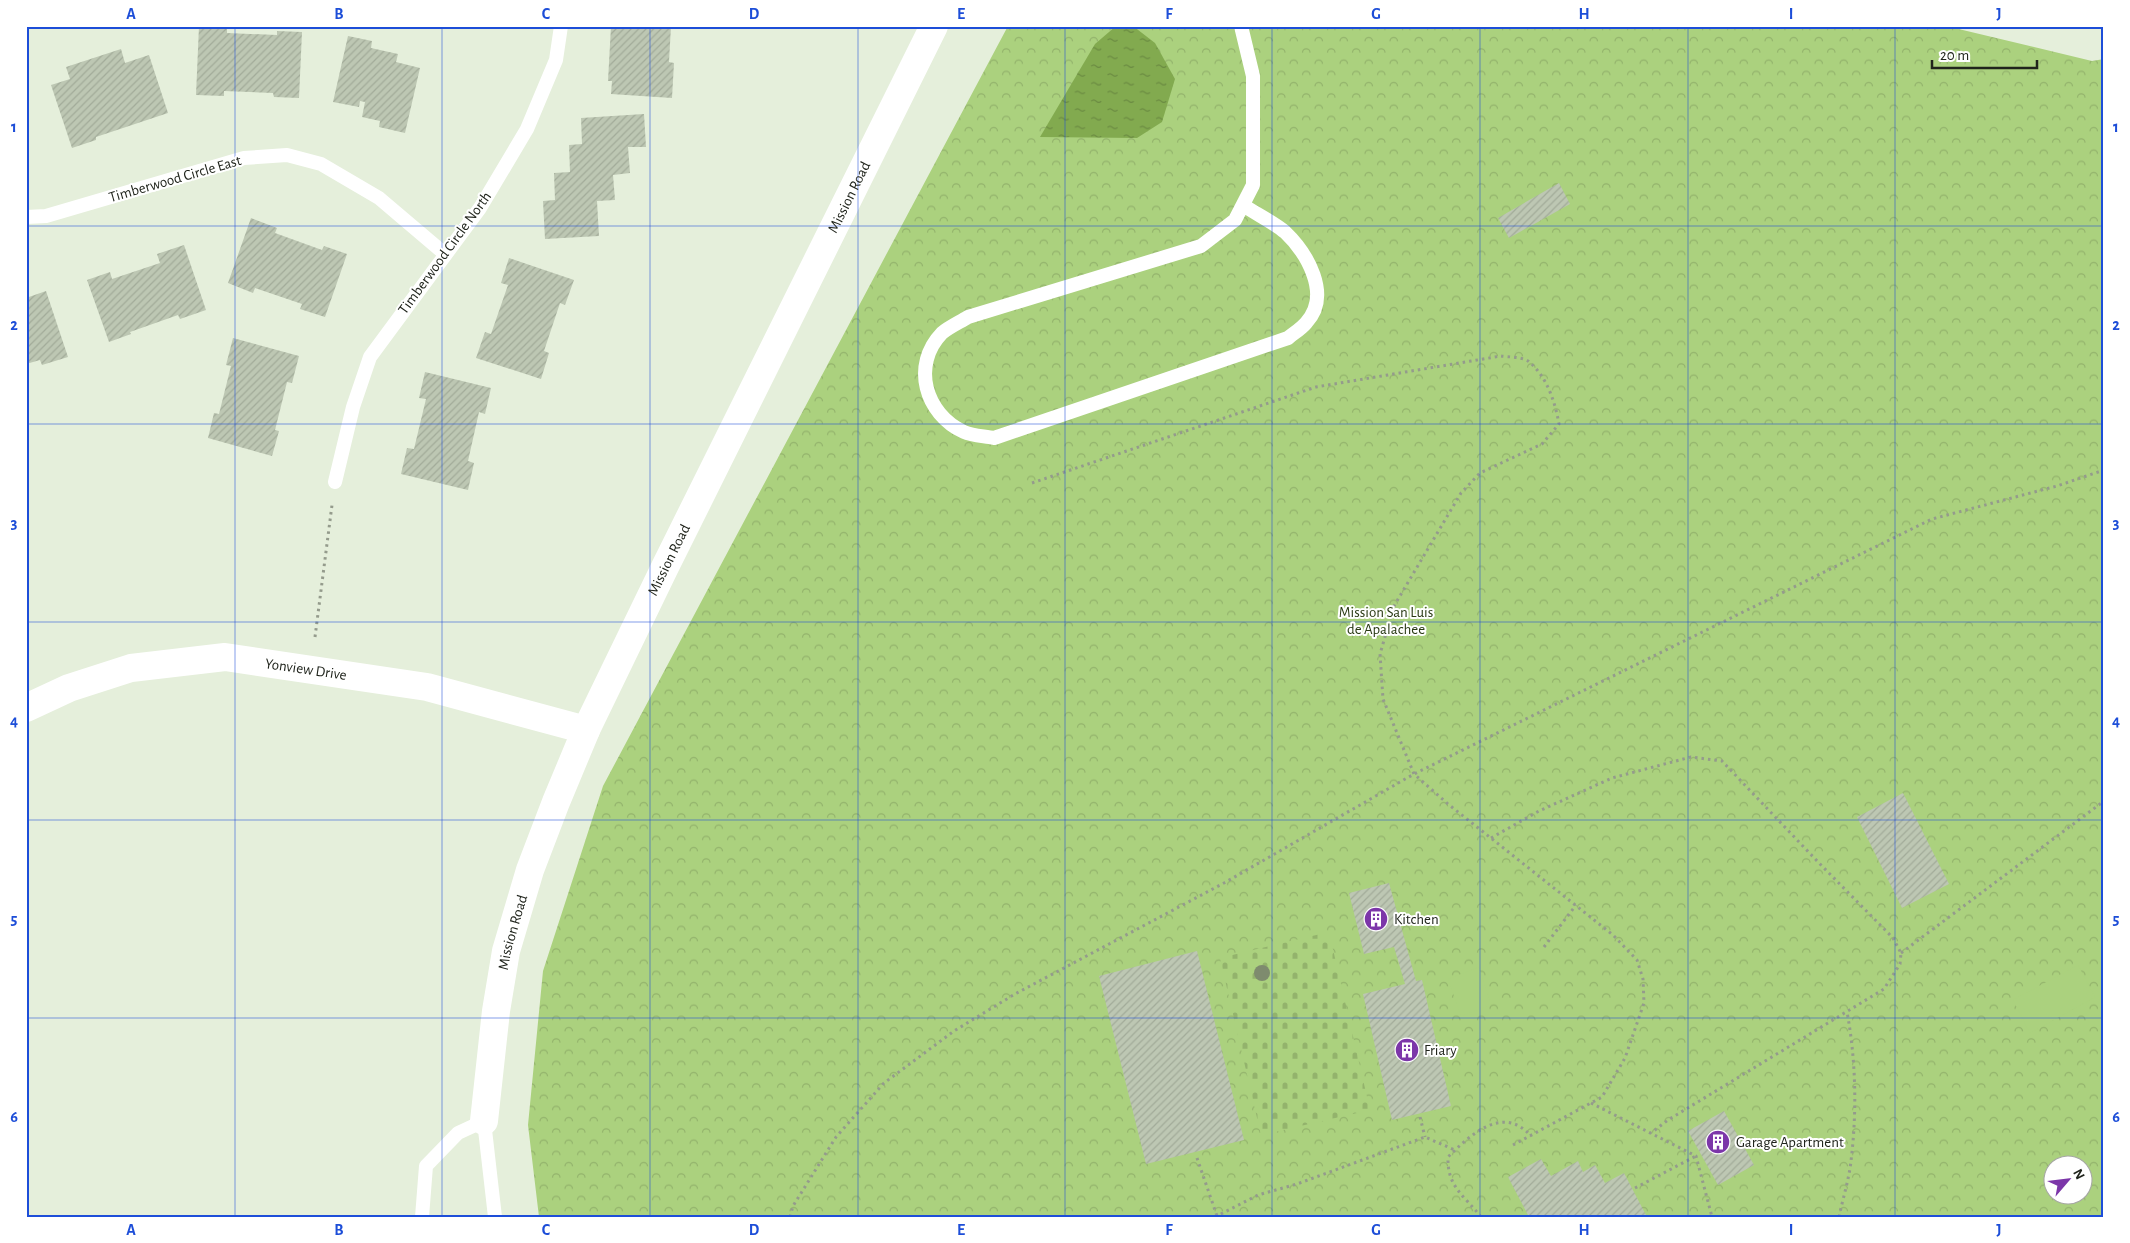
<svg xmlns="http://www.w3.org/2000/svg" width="2130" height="1243" font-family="'Alegreya Sans',sans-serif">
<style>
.forest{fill:url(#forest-crowns);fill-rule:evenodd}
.cemetery{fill:url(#cemetery-stones)}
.garden{fill:#abd17e}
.water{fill:url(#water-ripples)}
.building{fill:url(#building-hatch)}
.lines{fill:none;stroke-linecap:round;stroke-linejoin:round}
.path{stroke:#949b8c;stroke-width:3;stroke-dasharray:2.5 4;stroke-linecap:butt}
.service{stroke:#fff;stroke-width:14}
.minor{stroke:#fff;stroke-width:28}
.tree{fill:#7e8b6e}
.grid{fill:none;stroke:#1d4ed8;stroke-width:1;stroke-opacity:0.55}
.labels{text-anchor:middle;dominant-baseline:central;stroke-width:4;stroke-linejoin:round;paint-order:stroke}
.street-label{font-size:15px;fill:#20241c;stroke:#fff}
.park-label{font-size:15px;fill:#2a3a14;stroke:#fff}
.poi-label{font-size:15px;fill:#20241c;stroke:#fff;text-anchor:start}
.neatline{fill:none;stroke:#1d4ed8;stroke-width:2}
.grid-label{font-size:16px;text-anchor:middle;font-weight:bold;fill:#1d4ed8}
</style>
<defs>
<pattern id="forest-crowns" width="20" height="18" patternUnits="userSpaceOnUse" patternTransform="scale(1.25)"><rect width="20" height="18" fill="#abd17e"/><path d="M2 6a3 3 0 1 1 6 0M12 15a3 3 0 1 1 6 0" fill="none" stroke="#93b36c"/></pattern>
<pattern id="cemetery-stones" width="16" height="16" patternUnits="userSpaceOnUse" patternTransform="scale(1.25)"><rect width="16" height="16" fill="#abd17e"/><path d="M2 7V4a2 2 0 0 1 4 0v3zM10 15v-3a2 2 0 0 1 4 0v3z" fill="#93b36c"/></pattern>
<pattern id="water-ripples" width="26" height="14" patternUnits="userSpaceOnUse" patternTransform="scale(1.25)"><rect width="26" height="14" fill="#82aa4f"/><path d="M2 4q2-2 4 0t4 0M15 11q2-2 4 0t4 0" fill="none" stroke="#6a8a41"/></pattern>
<pattern id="building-hatch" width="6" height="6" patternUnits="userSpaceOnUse" patternTransform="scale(1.25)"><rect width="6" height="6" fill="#bdc7b3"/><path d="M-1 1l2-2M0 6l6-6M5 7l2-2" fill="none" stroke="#a2ab99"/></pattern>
</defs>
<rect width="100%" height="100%" fill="#e5efdb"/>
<path class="forest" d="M1008,26H1946L2092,61L2104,59V1217H539L528,1125L543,971L603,786ZM2052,1166H2082V1196H2052Z"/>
<polygon class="cemetery" points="1329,932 1370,1110 1261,1135 1220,958"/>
<g class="garden">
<polygon points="2078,965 2095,997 2030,1033 2013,1000"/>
<polygon points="1479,967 1491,1005 1461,1016 1448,979"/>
</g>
<polygon class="water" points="1116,26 1133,26 1155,43 1175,79 1162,122 1137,138 1040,137 1095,44"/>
<g class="building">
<polygon points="199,26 227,28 227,33 277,35 277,31 302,32 299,98 274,97 273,93 224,91 224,96 196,95"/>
<polygon points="611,26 671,26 669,62 674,63 672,98 611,94 612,81 608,81"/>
<polygon points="348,36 372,41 371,48 398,54 396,62 420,68 405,133 379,127 380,121 362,117 365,102 360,101 359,107 333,102"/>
<polygon points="121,49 125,63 149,55 168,113 96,137 96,140 72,148 51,85 70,79 66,67"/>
<polygon points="644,114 646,147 628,147 630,173 613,175 615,200 597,201 599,236 545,239 543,201 555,200 554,173 570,172 569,145 582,144 581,118"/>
<polygon points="1559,183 1570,204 1509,238 1498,218"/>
<polygon points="251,218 277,228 275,233 322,250 324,246 347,254 325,317 300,309 302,304 255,288 253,293 228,283"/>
<polygon points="184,245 206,310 180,319 178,315 130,332 131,334 109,342 87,280 110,272 112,279 160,263 157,254"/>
<polygon points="509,258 574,280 565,305 560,303 544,351 549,353 541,379 476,358 485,332 491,334 508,285 501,283"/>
<polygon points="46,291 68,357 42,365 40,360 26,364 26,298"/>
<polygon points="233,338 299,356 292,383 287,382 275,430 279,431 272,456 208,438 214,413 219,414 231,366 226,365"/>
<polygon points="425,372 491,388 485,414 479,412 468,461 474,463 468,490 401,474 407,448 414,449 426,399 419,398"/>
<polygon points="1903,793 1949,884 1902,908 1857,817"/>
<polygon points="1389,883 1416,981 1422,980 1451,1106 1392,1120 1363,994 1405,984 1394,947 1364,954 1349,893"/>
<polygon points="1197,951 1244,1140 1146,1164 1099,976"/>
<polygon points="1724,1111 1754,1165 1718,1185 1688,1131"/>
<polygon points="1541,1159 1551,1176 1578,1161 1583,1172 1595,1165 1605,1183 1624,1173 1647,1217 1529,1217 1508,1177"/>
</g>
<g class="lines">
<g class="path">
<path d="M1032,483L1316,387L1501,356C1508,357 1522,357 1528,361C1547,376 1555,402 1559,424L1542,444L1480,473L1461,493L1394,606L1380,654L1383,699L1414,774L1448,804L1613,935L1637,960L1643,979L1644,1003L1625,1058L1602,1097L1513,1145"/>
<polyline points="315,637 332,505"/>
<polyline points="1491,838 1539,811 1612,778 1691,757 1722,761 1819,863 1893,938 1901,953 1900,964 1884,989 1668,1120 1651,1133"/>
<polyline points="1544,947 1576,905"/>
<polyline points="1901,953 2104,801"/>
<polyline points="1591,1103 1696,1156 1712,1217"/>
<polyline points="1420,1117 1425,1137"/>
<polyline points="1197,1158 1217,1216"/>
<polyline points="1635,1188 1696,1156"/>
<polyline points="790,1217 793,1206 836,1137 884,1083 954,1031 1015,994 1224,883 1414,774 1932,519 2057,486 2104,470"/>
<polyline points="1215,1217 1258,1195 1297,1184 1425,1137 1455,1150"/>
<path d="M1481,1217C1464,1195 1447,1187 1448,1157C1470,1135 1503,1104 1531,1136"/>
<path d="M1839,1217C1843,1198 1849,1179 1851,1161C1857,1112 1856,1060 1847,1012"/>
</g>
<g class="service">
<path d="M1241,26L1253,76V185L1235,220L1201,246L968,317C960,322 949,327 942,333C911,365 925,414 964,432C973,436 985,436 994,438L1288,338C1294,333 1301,329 1306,323C1332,295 1307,253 1285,232C1273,222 1256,214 1243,205"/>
<polyline points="26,217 46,216 244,158 287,155 321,164 379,198 445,254"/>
<polyline points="335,482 353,407 370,357 480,208 527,129 556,60 561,26"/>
<polyline points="422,1217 426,1166 458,1133 484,1121 495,1217"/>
</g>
<g class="minor">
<path id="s1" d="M26,708L69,688L131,668L225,657L427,687L586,730"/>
<path id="s2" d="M484,1121L496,1011L506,951L530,870L556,802L586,730L665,567L934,26"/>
</g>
</g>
<circle class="tree" cx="1262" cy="973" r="8"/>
<path class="grid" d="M235,26V1217M442,26V1217M650,26V1217M858,26V1217M1065,26V1217M1272,26V1217M1480,26V1217M1688,26V1217M1895,26V1217M26,226H2104M26,424H2104M26,622H2104M26,820H2104M26,1018H2104"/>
<defs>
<g id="building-disc" transform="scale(1.25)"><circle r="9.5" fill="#7c36a9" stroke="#fff"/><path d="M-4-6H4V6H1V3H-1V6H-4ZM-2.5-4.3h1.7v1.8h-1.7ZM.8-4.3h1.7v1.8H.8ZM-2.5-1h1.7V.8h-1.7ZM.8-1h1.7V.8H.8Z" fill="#fff"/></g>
</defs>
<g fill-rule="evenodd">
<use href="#building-disc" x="1376" y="919"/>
<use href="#building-disc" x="1407" y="1050"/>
<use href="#building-disc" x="1718" y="1142"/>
</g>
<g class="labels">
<g class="street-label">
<text transform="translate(175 179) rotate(-16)">Timberwood Circle East</text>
<text stroke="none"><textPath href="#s2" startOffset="1001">Mission Road</textPath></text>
<text transform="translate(445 253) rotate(-54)">Timberwood Circle North</text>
<text stroke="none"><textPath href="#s2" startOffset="596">Mission Road</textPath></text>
<text stroke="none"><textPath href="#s1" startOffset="289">Yonview Drive</textPath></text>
<text stroke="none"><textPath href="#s2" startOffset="191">Mission Road</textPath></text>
</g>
<g class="park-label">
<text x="1386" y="612">Mission San Luis<tspan x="1386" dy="17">de Apalachee</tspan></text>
</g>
<g class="poi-label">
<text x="1394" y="919">Kitchen</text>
<text x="1424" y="1050">Friary</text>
<text x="1736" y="1142">Garage Apartment</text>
</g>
</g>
<rect width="2130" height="1243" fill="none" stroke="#ffffff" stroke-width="55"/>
<g transform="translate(2068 1180) rotate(62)"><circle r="24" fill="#ffffff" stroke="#a6a7a4"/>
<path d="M0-4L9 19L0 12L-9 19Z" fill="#7c36a9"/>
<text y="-8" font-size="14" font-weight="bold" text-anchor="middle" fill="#20241c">N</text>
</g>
<path d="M1932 60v8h105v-8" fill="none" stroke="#20241c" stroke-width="2.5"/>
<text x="1940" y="60" font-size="15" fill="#20241c" stroke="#ffffff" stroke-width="4" paint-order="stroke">20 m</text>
<rect x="28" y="28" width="2074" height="1188" class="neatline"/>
<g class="grid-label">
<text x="131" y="19">A</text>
<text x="339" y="19">B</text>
<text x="546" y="19">C</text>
<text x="754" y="19">D</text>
<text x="961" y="19">E</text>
<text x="1169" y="19">F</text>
<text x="1376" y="19">G</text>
<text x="1584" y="19">H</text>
<text x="1791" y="19">I</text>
<text x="1999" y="19">J</text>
<text x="14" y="132">1</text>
<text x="2116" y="132">1</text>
<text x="14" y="330">2</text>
<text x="2116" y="330">2</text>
<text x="14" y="528">3</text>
<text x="2116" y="528">3</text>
<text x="14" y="726">4</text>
<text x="2116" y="726">4</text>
<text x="14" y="924">5</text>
<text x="2116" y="924">5</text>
<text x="14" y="1122">6</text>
<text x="2116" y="1122">6</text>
<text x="131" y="1235">A</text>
<text x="339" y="1235">B</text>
<text x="546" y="1235">C</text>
<text x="754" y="1235">D</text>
<text x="961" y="1235">E</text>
<text x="1169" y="1235">F</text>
<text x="1376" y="1235">G</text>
<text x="1584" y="1235">H</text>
<text x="1791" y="1235">I</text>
<text x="1999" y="1235">J</text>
</g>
</svg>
